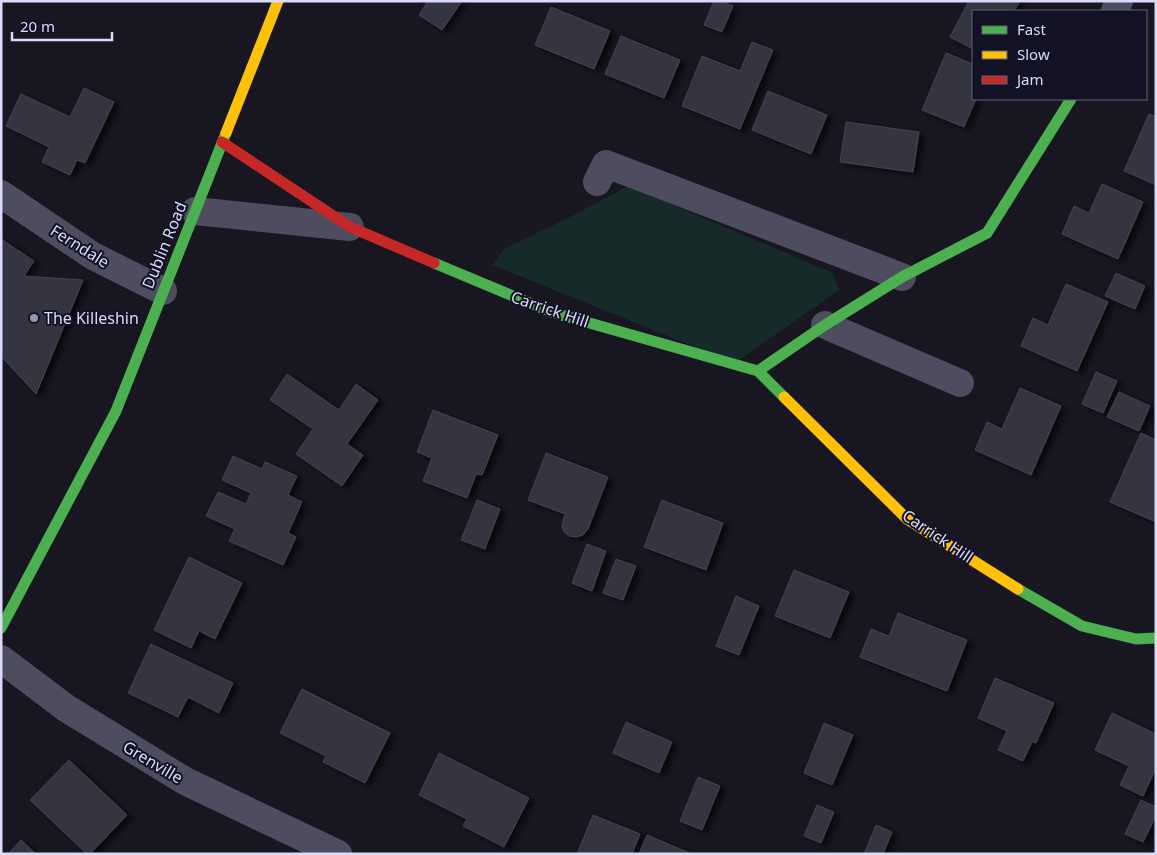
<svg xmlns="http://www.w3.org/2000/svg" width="1157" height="855" font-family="'Noto Sans',sans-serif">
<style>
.green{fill:#162b29}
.building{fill:#353442;stroke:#434254;filter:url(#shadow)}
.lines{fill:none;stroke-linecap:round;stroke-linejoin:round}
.street{stroke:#4d4d5f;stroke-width:28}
.fast{stroke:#4caf50;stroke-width:11}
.slow{stroke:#ffc107;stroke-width:11}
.jam{stroke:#c62828;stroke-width:11}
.poi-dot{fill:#9695af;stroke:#131225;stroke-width:2}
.labels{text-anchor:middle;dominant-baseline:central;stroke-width:4;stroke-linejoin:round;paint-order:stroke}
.street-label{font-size:16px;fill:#dadafb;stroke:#131225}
.poi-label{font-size:16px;fill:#dadafb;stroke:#131225;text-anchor:start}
</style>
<defs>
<filter id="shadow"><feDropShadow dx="5.5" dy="3" stdDeviation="2.5" flood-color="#0009"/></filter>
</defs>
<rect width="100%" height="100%" fill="#171621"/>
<polygon class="green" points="628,186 833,273 839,290 735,363 492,265 504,249 574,215"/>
<g class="building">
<polygon points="428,1 462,1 442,30 419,15"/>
<polygon points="714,1 721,1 733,6 722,32 704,25"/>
<polygon points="969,1 1016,1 1019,3 1014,11 973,11 973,49 950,37"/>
<polygon points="551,7 610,31 594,69 535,45"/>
<polygon points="621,36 680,60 664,98 605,74"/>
<polygon points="752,42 773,50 740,129 682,106 702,56 740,71"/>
<polygon points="946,53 973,64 973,99 976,99 964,127 922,110"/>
<polygon points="84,88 114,102 85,163 77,160 70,175 42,162 49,147 6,126 21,94 70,117"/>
<polygon points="768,91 827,115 811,154 752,130"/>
<polygon points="1149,114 1156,117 1156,185 1124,171"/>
<polygon points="846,122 919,132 913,172 840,162"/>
<polygon points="1102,184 1143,202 1118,259 1062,234 1074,206 1089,213"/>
<polygon points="1,239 34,261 24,276 83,280 36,394 1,356"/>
<polygon points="1116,273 1145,286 1135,309 1105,296"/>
<polygon points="1066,284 1108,302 1077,371 1021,346 1033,318 1048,325"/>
<polygon points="1096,372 1117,381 1103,413 1082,404"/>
<polygon points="287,374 339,410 356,384 378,400 347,444 363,455 342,486 296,454 313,429 270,400"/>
<polygon points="1020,388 1061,406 1031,475 975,450 987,422 1002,429"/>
<polygon points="1119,392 1150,406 1139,431 1107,417"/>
<polygon points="433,410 498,435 482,475 476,474 467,498 423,481 432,458 417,452"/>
<polygon points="1141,433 1156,440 1156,522 1110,502"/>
<polygon points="546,453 608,477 588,529 583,535 576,537 569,536 564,532 562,526 565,514 528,500"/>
<polygon points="233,456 262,469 265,462 297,476 288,495 302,502 288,533 296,537 283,565 229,541 235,529 206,516 218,492 246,504 251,493 222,480"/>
<polygon points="477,500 500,509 485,549 461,540"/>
<polygon points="662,500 723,523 706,570 644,547"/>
<polygon points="587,544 606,551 592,591 572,583"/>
<polygon points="189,557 242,583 215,639 199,631 191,648 154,630"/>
<polygon points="616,559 636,566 623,600 603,593"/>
<polygon points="794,570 849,592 830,638 775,616"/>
<polygon points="736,596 759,606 739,655 716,646"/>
<polygon points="898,613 967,640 947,691 860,657 871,629 889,636"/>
<polygon points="151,644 233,683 219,713 188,697 178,717 128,693"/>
<polygon points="995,678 1054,703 1036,743 1032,742 1023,761 998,750 1007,731 978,718"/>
<polygon points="302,689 390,733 365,783 323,762 326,756 280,733"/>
<polygon points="1112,713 1156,734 1156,768 1143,796 1120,785 1129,766 1095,750"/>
<polygon points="626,722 672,742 659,773 613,753"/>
<polygon points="824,723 853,735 832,785 804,773"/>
<polygon points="439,753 529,798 504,847 463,826 467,819 419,795"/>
<polygon points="69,760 127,815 90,854 87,854 30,800"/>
<polygon points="698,777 720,786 702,830 680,821"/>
<polygon points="1141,800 1156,807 1156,816 1143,842 1125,834"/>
<polygon points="817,805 834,812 821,843 804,836"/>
<polygon points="593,815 640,834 632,854 577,854"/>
<polygon points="876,825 892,832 883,854 864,854"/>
<polygon points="647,835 692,854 639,854"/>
<polygon points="21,840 36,854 8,854"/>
</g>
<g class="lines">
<g class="street">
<polyline points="1115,11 1119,1"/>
<polyline points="597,182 606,164 902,277"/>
<polyline points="1,194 93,256 163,291"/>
<polyline points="195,211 350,227"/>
<polyline points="825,325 960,383"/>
<polyline points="1,659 66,708 185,781 338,854"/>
</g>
<g class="fast">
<polyline points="434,263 551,312 758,371 784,397"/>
<polyline points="758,371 825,325 902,277 987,233 1071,99"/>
<polyline points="1018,589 1082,626 1136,639 1156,638"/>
<polyline points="1,628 116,411 226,133"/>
</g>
<g class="slow">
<polyline points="226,133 278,1"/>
<polyline points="784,397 907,519 1018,589"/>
</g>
<polyline class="jam" points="222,142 350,227 434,263"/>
</g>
<circle class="poi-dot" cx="34" cy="318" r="5"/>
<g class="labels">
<g class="street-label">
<text transform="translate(164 245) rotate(-68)">Dublin Road</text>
<text transform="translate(80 246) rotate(32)">Ferndale</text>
<text transform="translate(550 309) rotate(19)">Carrick Hill</text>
<text transform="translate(938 536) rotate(34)">Carrick Hill</text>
<text transform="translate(153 762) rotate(31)">Grenville</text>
</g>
<g class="poi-label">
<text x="44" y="318">The Killeshin</text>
</g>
</g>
<rect width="1157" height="855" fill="none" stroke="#dadafb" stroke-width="5"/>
<rect x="972" y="10" width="175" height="90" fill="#131225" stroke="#63627b"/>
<rect x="982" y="26" width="25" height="8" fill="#4caf50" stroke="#63627b"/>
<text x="1017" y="35" font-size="15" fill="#dadafb">Fast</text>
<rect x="982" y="51" width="25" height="8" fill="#ffc107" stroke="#63627b"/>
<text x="1017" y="60" font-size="15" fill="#dadafb">Slow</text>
<rect x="982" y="76" width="25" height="8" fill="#c62828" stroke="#63627b"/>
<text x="1017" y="85" font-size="15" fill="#dadafb">Jam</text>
<path d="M12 32v8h100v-8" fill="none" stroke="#dadafb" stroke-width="2.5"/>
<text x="20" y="32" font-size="15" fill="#dadafb" stroke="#131225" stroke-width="4" paint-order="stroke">20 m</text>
</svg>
